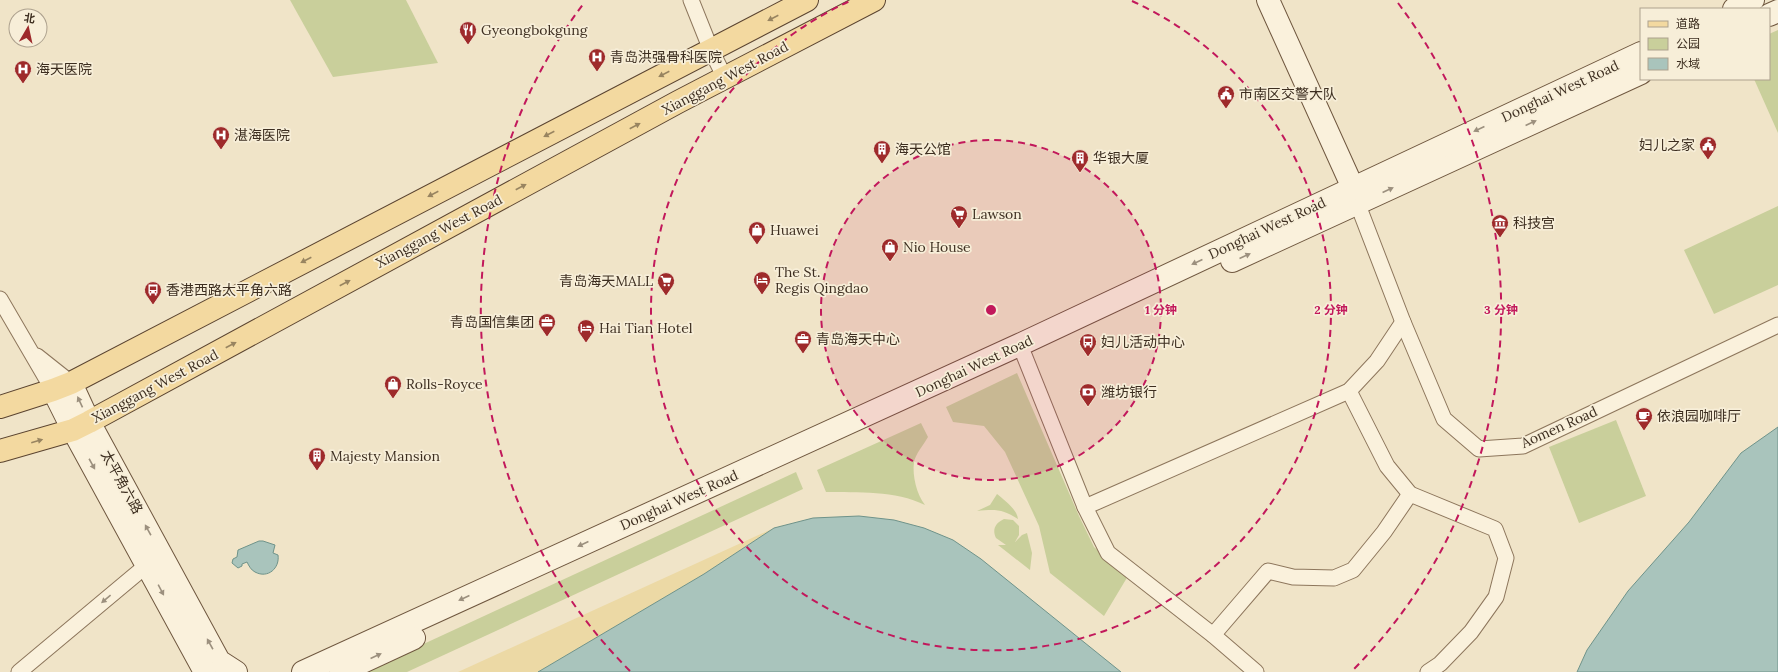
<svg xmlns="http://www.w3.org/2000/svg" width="1778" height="672" font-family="Lora,'Noto Sans SC',serif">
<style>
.green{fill:#c9cf9b}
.sand{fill:#ecd9a5}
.water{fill:#a9c4bc;stroke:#6f938a}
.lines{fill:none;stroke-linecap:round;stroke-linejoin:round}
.street-casing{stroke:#8d765c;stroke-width:17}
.secondary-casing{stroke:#6f573f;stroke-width:24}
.primary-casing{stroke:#5b4430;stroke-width:24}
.street{stroke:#faf1dc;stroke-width:15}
.secondary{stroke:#faf1dc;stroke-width:22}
.primary{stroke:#f3d9a0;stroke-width:22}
.oneway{fill:#988460}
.oneway2{fill:#9c907e}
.ring{fill:none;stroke:#c2185b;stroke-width:2;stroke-dasharray:7 5}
.labels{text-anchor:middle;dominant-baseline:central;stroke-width:3.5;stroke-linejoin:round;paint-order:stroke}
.poi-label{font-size:14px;fill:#3d2e20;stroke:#f7eed8;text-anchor:start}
.street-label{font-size:14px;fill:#3d2e20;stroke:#f7eed8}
.centre{fill:#c2185b;stroke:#f7eed8;stroke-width:2}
.ring-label{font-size:12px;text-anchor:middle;font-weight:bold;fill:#c2185b;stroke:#f7eed8;stroke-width:3.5;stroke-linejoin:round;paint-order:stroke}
</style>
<rect width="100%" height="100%" fill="#f0e4c8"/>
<g class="green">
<polygon points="290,0 406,0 438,63 333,77"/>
<polygon points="1778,30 1778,133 1754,79 1769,79 1769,34"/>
<polygon points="1778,206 1778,285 1714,314 1684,250"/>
<polygon points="1017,373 1079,516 1094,547 1128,576 1104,616 1050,573 1039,526 1005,452 984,426 953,422 946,407"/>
<polygon points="1616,420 1646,496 1579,523 1549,447"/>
<path d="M921,423L928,437C924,444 915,455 914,462C912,476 917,495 925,505C895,490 858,493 826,492L817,470Z"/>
<polygon points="796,472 803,489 407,672 363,672"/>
<path d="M997,494C1004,500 1017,509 1018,519C1003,509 995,509 977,511L990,505Z"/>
<path d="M1004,519L1013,520L1019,526V535L1015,542L1022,535L1027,533L1032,553L1030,570L998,545H1006L996,538C992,530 995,523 1004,519Z"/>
</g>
<polygon class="sand" points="774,528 704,574 538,672 458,672"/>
<g class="water">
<polygon points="1778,427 1778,672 1577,672 1587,650 1628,591 1689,522 1741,453"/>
<polygon points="859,516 894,520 924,528 953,540 981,559 1121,672 538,672 704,574 774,528 813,518"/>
<path d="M259,541H263L275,545L273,553L278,555C280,568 268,579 255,572C251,570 249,566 247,562L242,564V566L238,568L232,563L233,559L237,557L238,550Z"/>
</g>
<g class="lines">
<g class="street-casing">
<g id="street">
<polyline points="691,0 711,50 725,78"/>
<polyline points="1358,205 1403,322 1444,419 1479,449 1523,446 1778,325"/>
<polyline points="0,299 53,390"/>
<polyline points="1024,355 1085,507 1108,553 1213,635 1256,672"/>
<polyline points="37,356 71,383"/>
<polyline points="1349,391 1387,466 1410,494 1495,529 1506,558 1496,597 1471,632 1440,664 1428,672"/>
<polyline points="1085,507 1349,391 1377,361 1403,322"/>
<polyline points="1213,635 1268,571 1293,577 1334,578 1353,570 1384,532 1410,494"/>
<polyline points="19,672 147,565"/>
</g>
</g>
<g class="secondary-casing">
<g id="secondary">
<polyline points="1268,0 1353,188 1357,202"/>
<polyline points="1734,9 1753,0"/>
<polyline points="1769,15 1778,11"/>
<polyline points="1232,261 1641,73"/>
<polyline points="71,383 89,422 219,661 236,672"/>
<polyline points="53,390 73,430 205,672"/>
<polyline points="303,672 1019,345 1641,53"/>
<polyline points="341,672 414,638"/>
</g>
</g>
<g class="primary-casing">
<g id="primary">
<polyline points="0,407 53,390 71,383 807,0"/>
<polyline points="0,451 73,430 89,422 678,102 874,0"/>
</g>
</g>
<use href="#street" class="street"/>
<use href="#secondary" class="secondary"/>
<use href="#primary" class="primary"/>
</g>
<defs><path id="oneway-solid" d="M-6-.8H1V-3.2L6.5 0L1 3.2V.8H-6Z"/></defs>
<g class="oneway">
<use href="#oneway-solid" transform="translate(773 18) rotate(153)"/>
<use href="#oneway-solid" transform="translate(664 74) rotate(153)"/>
<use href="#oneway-solid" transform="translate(635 126) rotate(-28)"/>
<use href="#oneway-solid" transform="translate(549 134) rotate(153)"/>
<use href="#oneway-solid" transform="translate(521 187) rotate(-28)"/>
<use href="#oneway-solid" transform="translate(433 194) rotate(153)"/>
<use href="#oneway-solid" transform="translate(306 260) rotate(153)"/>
<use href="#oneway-solid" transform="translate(345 283) rotate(-28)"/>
<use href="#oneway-solid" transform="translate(231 345) rotate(-28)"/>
<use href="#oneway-solid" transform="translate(37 441) rotate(-16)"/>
</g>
<g class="oneway2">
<use href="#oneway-solid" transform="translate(1531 123) rotate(-25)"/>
<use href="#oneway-solid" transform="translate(1479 129) rotate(155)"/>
<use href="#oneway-solid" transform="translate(1388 190) rotate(-25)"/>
<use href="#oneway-solid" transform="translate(1245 256) rotate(-24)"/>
<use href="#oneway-solid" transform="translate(1197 262) rotate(155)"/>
<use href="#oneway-solid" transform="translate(80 402) rotate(-115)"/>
<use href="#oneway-solid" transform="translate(92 464) rotate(61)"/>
<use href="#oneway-solid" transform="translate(148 530) rotate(-119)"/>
<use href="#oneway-solid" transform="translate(583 544) rotate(155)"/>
<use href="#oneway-solid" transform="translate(161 590) rotate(62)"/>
<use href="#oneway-solid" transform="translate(464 598) rotate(155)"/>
<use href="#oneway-solid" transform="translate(106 599) rotate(140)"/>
<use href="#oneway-solid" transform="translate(210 644) rotate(-119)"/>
<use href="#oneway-solid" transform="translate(376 656) rotate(-25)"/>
</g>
<circle cx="991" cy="310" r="170" fill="#c2185b" fill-opacity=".12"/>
<g class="ring">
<circle cx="991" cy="310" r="170"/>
<path d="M1132 1A340 340 0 1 1 850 1"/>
<path d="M630 671A510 510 0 0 1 584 3M1398 3A510 510 0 0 1 1352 671"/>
</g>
<defs>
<g id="restaurant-pin" transform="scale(0.9)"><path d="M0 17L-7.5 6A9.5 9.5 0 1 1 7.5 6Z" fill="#9e2a2b" stroke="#f7eed8"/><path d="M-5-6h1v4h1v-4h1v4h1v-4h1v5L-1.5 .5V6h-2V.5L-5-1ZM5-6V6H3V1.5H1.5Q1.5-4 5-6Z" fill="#fff"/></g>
<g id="hospital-pin" transform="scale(0.9)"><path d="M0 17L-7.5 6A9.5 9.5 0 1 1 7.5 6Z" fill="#9e2a2b" stroke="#f7eed8"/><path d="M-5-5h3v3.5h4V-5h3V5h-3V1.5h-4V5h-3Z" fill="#fff"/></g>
<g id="civic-pin" transform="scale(0.9)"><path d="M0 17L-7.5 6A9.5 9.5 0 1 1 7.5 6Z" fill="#9e2a2b" stroke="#f7eed8"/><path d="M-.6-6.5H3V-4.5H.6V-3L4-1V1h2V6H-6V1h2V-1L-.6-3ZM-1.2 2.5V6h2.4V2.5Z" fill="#fff"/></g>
<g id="building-pin" transform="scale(0.9)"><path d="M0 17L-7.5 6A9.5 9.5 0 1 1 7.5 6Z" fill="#9e2a2b" stroke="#f7eed8"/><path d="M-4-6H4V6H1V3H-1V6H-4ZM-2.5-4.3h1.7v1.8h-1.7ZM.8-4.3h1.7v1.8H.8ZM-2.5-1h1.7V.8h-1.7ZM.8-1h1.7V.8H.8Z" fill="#fff"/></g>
<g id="supermarket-pin" transform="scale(0.9)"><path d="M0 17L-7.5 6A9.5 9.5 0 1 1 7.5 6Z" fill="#9e2a2b" stroke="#f7eed8"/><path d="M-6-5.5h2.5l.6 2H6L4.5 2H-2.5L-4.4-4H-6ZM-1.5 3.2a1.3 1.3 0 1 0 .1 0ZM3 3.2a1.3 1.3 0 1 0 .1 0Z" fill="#fff"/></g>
<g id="museum-pin" transform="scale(0.9)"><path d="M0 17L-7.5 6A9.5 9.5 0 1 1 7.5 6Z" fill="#9e2a2b" stroke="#f7eed8"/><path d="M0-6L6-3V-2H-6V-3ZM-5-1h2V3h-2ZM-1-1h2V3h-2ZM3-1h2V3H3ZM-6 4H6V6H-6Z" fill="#fff"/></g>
<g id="shop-pin" transform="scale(0.9)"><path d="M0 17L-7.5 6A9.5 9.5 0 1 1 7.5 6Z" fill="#9e2a2b" stroke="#f7eed8"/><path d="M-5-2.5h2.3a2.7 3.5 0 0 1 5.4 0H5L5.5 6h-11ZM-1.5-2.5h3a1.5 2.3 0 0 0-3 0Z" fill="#fff"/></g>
<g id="hotel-pin" transform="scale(0.9)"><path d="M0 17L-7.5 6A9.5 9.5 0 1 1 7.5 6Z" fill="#9e2a2b" stroke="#f7eed8"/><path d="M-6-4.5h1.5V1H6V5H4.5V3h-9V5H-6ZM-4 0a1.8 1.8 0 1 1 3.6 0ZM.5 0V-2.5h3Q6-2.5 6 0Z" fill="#fff"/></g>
<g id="bus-pin" transform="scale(0.9)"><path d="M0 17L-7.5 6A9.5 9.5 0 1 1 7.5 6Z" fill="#9e2a2b" stroke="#f7eed8"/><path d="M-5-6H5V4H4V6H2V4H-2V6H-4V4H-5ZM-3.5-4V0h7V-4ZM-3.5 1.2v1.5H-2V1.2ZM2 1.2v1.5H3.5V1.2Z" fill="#fff"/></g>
<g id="office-pin" transform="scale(0.9)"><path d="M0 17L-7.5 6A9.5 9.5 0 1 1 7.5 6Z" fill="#9e2a2b" stroke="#f7eed8"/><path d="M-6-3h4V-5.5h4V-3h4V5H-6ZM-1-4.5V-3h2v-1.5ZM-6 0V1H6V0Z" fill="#fff"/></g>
<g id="bank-pin" transform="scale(0.9)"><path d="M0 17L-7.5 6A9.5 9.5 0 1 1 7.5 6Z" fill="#9e2a2b" stroke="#f7eed8"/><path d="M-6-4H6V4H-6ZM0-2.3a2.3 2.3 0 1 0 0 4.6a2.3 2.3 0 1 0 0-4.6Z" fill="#fff"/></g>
<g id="cafe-pin" transform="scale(0.9)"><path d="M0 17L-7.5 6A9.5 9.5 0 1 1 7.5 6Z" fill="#9e2a2b" stroke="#f7eed8"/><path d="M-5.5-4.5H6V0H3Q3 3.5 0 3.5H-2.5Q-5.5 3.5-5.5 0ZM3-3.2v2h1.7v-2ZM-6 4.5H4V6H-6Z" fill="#fff"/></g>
</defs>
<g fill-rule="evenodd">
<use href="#restaurant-pin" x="468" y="30"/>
<use href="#hospital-pin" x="597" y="57"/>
<use href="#hospital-pin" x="23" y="69"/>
<use href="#civic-pin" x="1226" y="94"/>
<use href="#hospital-pin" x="221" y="135"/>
<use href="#civic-pin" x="1708" y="145"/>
<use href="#building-pin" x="882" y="149"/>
<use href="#building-pin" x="1080" y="158"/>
<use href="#supermarket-pin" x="959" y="214"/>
<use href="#museum-pin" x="1500" y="223"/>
<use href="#shop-pin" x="757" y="230"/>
<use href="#shop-pin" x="890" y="247"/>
<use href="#hotel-pin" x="762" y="280"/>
<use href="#supermarket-pin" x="666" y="281"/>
<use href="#bus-pin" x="153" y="290"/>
<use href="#office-pin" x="547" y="322"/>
<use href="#hotel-pin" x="586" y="328"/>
<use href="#office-pin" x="803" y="339"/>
<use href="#bus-pin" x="1088" y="342"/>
<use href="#shop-pin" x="393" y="384"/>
<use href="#bank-pin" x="1088" y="392"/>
<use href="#cafe-pin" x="1644" y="416"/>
<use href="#building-pin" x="317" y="456"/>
</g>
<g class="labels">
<g class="poi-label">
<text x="481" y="30">Gyeongbokgung</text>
<text x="610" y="57">青岛洪强骨科医院</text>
<text x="36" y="69">海天医院</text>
<text x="1239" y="94">市南区交警大队</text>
<text x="234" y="135">湛海医院</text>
<text x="1695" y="145" text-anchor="end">妇儿之家</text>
<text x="895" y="149">海天公馆</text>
<text x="1093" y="158">华银大厦</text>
<text x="972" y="214">Lawson</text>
<text x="1513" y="223">科技宫</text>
<text x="770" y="230">Huawei</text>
<text x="903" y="247">Nio House</text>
<text x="775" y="272">The St.<tspan x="775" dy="16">Regis Qingdao</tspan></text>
<text x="653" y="281" text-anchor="end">青岛海天MALL</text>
<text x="166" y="290">香港西路太平角六路</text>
<text x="534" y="322" text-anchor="end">青岛国信集团</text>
<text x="599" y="328">Hai Tian Hotel</text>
<text x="816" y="339">青岛海天中心</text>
<text x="1101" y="342">妇儿活动中心</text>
<text x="406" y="384">Rolls-Royce</text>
<text x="1101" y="392">潍坊银行</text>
<text x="1657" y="416">依浪园咖啡厅</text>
<text x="330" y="456">Majesty Mansion</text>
</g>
<g class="street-label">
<text transform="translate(725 78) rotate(-28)">Xianggang West Road</text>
<text transform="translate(1560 91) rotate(-25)">Donghai West Road</text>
<text transform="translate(1267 228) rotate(-25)">Donghai West Road</text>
<text transform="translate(439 231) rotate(-28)">Xianggang West Road</text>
<text transform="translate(974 366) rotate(-25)">Donghai West Road</text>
<text transform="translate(155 386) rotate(-28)">Xianggang West Road</text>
<text transform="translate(1559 427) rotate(-24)">Aomen Road</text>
<text transform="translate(122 482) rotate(61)">太平角六路</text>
<text transform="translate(679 500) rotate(-24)">Donghai West Road</text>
</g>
</g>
<circle cx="991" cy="310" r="6" class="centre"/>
<g class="ring-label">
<text x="1161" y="314">1 分钟</text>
<text x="1331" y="314">2 分钟</text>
<text x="1501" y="314">3 分钟</text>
</g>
<rect x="1640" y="8" width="130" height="72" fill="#f7eed8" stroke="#ada18e"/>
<rect x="1648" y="21" width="20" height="6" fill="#f3d9a0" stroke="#ada18e"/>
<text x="1676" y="28" font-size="12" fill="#3d2e20">道路</text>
<rect x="1648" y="38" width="20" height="12" fill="#c9cf9b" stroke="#ada18e"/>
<text x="1676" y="48" font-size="12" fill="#3d2e20">公园</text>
<rect x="1648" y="58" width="20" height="12" fill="#a9c4bc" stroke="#ada18e"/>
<text x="1676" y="68" font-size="12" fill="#3d2e20">水域</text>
<g transform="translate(28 28) rotate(9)"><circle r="19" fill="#f7eed8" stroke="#ada18e"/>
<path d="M0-3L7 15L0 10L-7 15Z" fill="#9e2a2b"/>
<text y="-6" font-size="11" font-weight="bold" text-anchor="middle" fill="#3d2e20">北</text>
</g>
</svg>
